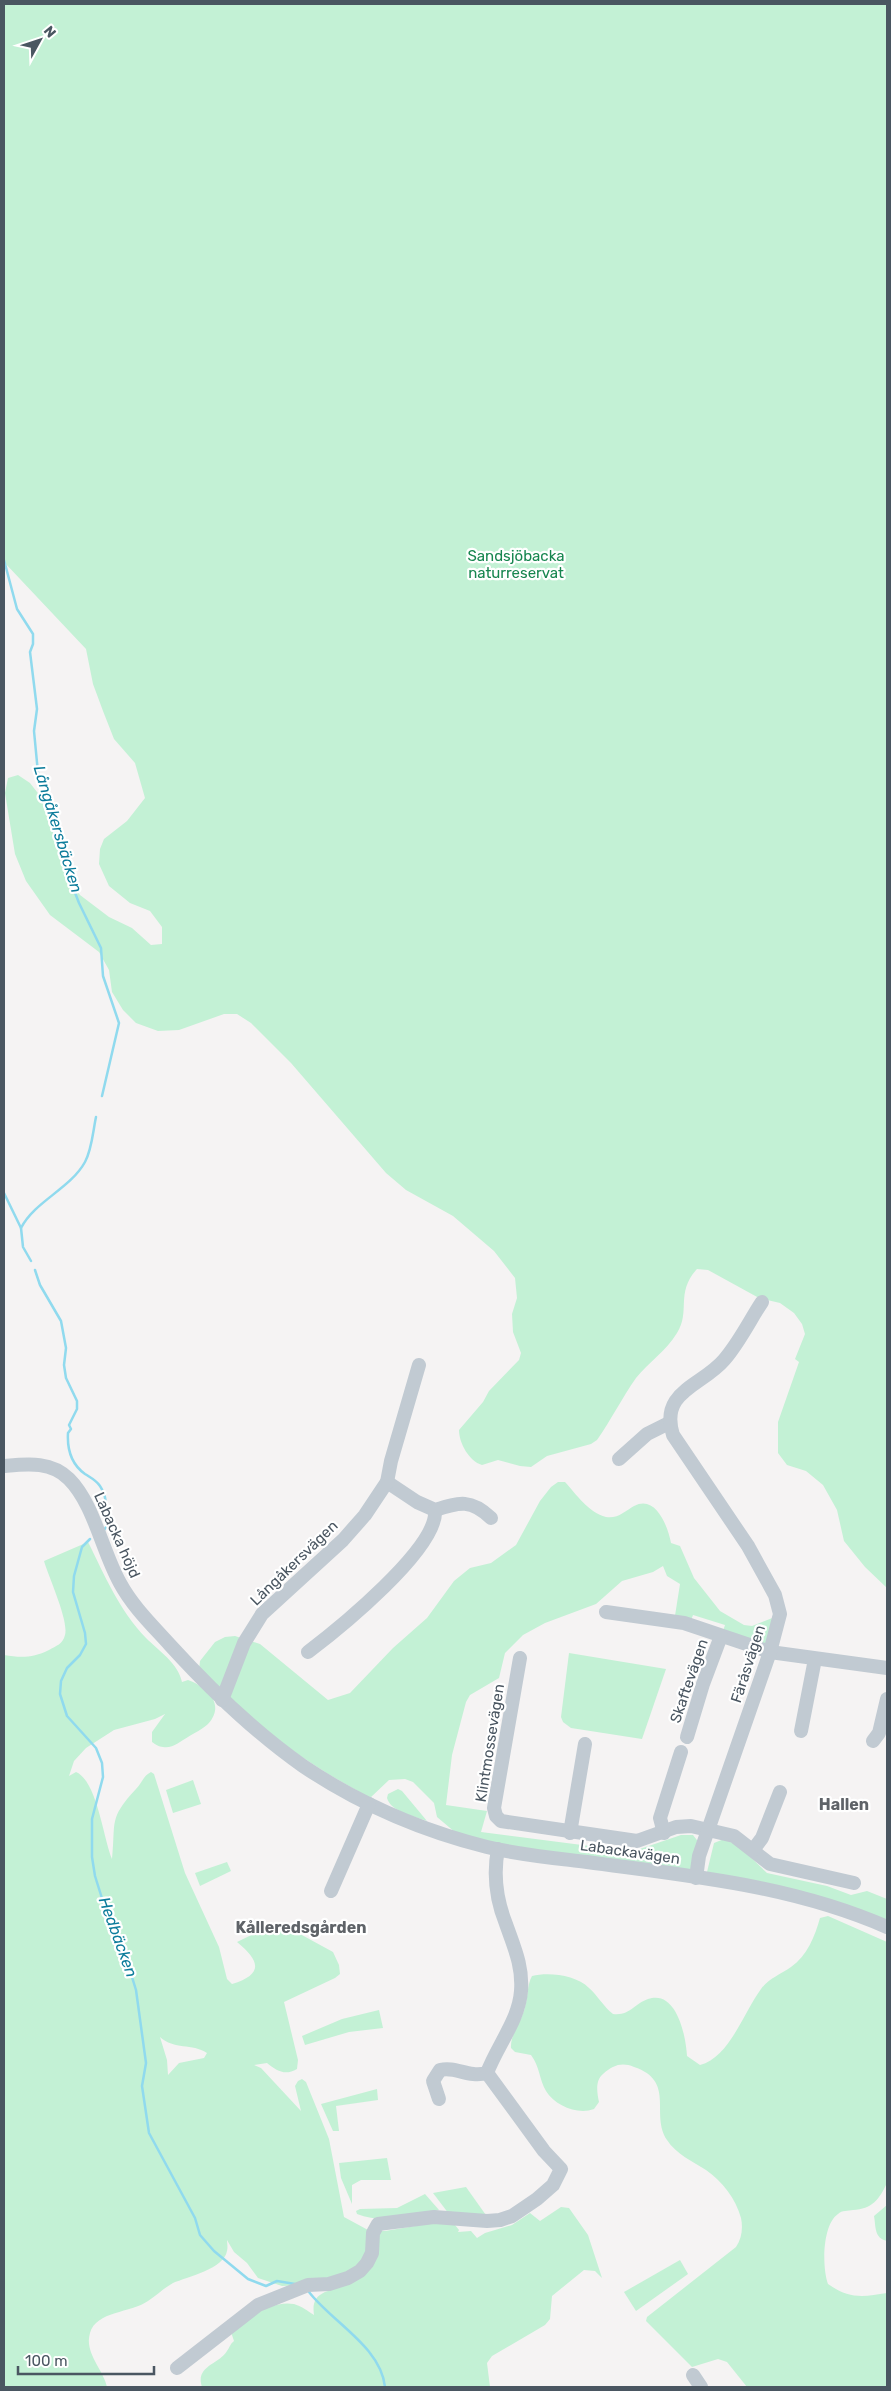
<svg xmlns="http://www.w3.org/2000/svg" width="891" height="2391" font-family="Rubik,sans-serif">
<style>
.green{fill:#c3f1d5;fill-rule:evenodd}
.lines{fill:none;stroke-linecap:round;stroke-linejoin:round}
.stream{stroke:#90daee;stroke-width:2.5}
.minor{stroke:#c1cad2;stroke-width:14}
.labels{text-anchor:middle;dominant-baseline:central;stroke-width:4.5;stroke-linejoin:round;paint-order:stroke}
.park-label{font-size:15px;fill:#17864f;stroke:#fff}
.street-label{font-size:15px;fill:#4a5661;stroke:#fff}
.water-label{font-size:16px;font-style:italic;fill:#0c7c9b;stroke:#fff}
.neighbourhood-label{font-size:16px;font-weight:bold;fill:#5f6368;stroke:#fff}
</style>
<rect width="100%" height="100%" fill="#f5f3f3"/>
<g class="green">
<path d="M4,4H887V1588L865,1567L844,1541L837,1510L823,1485L806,1471L787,1465L778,1453V1422L799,1362L795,1359L805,1334L802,1324L794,1313L780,1303L759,1298L708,1270L697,1269C675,1293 691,1311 677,1333C666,1351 649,1362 636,1378C622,1398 611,1420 597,1440L591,1444L547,1456L531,1467L520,1466L498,1460L482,1465C469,1461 459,1443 459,1430L483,1402L489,1391L519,1360L521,1353L513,1332L512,1314L517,1298L515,1278L494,1251L453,1216L406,1190L386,1173L291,1063L251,1023L237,1014H224L179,1030L158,1031L136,1023L123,1010L112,992L109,970L99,952L50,915L26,881L15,854L5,793L8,778L18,775L30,783L44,801L65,875L80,895L109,917L132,928L151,945L162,944V927L150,911L130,903L109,886L99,864L100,849L104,839L127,821L145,798L135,763L114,739L103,711L93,684L86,649L4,562Z"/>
<path d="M558,1482H565C576,1494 589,1513 606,1517C618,1519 625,1511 634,1506C656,1494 668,1527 671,1543L680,1546L694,1578L720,1611L744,1625L752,1626L775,1617L770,1646L722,1634L725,1625L693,1615L690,1623L674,1622L680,1584L667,1576L663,1566L653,1572L622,1581L596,1604L545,1623L523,1635L505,1653L499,1678L470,1695L466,1702L452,1755L446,1805L487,1811L481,1832L621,1850H637L681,1835H693L700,1844L690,1872L507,1847L456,1833L437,1817L434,1803L413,1782L405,1779L389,1780L370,1798C343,1783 317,1768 292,1750C259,1726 229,1697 199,1670L200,1661L215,1642L225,1637L235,1636L260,1644L328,1700L350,1693L393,1648L427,1618L454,1581L470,1568L491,1563L516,1545L540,1501L551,1487Z"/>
<path d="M88,1542C105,1576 119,1610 146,1638C159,1651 178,1663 182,1682L188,1680C207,1687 226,1704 208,1724C203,1729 194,1733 188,1737C181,1741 172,1749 163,1747C159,1747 155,1744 152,1742V1732L165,1714L155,1719L114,1730L86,1748L74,1761L69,1776L76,1772C97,1781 103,1837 112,1859C116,1822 108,1819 136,1789C142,1783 143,1776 151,1772L154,1774L185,1873L219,1947L227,1979L232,1984C264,1974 260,1961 237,1942L278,1922L333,1952L339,1965L340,1974L335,1978L284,2002L298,2060L297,2069C285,2076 277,2071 267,2063L254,2065L261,2068L301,2111L295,2086L298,2081L302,2079L306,2082L329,2139L344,2217L368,2230L385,2231L433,2223L455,2225L459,2230L458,2232L471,2231L477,2238L485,2233L512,2225L530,2213L540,2221L561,2207L569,2208L588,2235L602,2278L595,2271L584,2270L552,2296L550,2319L545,2325L492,2356L487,2363L490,2387H202C195,2366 218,2365 227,2351C230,2347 230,2344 234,2341L231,2332C248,2319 270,2300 294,2304C301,2306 308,2311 314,2315C310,2289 332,2292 351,2283L282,2286L258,2278L247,2263L234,2252L227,2240C227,2243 228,2247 227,2251C224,2269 187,2277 173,2283C164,2288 157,2295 148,2301C131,2313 96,2311 90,2333C84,2353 103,2369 107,2387H4V1655C21,1658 33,1658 49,1650C56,1646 63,1644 65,1635C69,1621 49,1578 44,1561ZM160,2037C174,2050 192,2043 207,2053L204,2058L179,2063L168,2075L167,2060Z"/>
<polygon points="569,1653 666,1669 642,1739 571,1728 563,1722 561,1717"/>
<polygon points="193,1780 201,1804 173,1813 166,1790"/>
<path d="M398,1789L402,1791L427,1821C414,1816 391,1812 387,1798L388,1794Z"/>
<polygon points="724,1839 739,1846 767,1873 827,1886 851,1895 867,1891 887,1899 887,1922 707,1872 714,1843"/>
<polygon points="227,1862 231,1871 200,1886 195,1873"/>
<path d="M828,1916L887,1942V2183C879,2200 872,2209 853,2210C848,2211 842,2210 838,2214C822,2225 822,2268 828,2284C849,2299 863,2297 887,2293V2387H747L727,2362L718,2359L692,2367L646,2321L647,2317L736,2247C742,2238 743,2228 741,2218C736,2199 722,2181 706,2170C692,2161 676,2154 667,2140C650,2114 676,2081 634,2067C622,2062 613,2065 603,2074C595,2081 597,2092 599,2102L594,2109C578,2115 555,2106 546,2091C539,2079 540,2067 531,2055L515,2052L511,2048C510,2034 522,2021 525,2007C528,1997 527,1985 532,1976C549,1972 576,1975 589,1988C598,1996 603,2006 613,2014C630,2016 634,2004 648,1999C677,1989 686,2037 687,2056L700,2065C729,2058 744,2012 761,1989C768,1979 781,1974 791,1967C807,1956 815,1936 820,1918Z"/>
<polygon points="379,2010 383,2028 349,2032 305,2045 302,2036 342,2019"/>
<polygon points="377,2089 378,2100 336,2106 339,2131 333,2131 321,2104"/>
<polygon points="387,2158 391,2180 361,2180 352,2185 352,2204 341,2178 339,2163"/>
<polygon points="466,2187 488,2218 449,2214 433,2193"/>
<path d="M425,2194L439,2210C415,2217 381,2224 357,2214L356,2211L360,2209L397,2208Z"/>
<path d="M887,2205V2241C874,2238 876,2227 874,2216Z"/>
<polygon points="680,2260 688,2274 636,2311 624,2292"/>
</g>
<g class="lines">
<g class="stream">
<polyline points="4,560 17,609 33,634 33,644 30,652 37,709 34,731 38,773 67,872 79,903 101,948 103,976 119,1023 102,1096"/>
<polyline points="4,1193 21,1228"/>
<path d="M31,1261L23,1247L21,1228C35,1201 70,1189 85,1162C92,1149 93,1131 96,1117"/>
<path d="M35,1270L40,1285L61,1321L66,1348L64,1365L66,1378L77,1401V1409L69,1425L71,1429L68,1433C67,1450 71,1464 85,1474C91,1478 96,1480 100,1486C108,1497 105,1510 109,1523L104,1530"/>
<polyline points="90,1539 82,1547 74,1576 73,1592 85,1633 86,1644 80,1655 67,1668 61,1681 60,1694 67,1716 96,1748 102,1763 103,1777 92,1819 92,1857 95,1876 110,1924 123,1948 136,1990 146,2063 142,2086 149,2133 195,2218 200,2235 214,2251 248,2279 266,2286 277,2281 295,2284"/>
<path d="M309,2292C332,2322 381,2347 385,2387"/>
</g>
<g class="minor">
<polyline points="619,1459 647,1434 669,1423"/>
<path d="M4,1466C27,1464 51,1461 69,1479C94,1504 102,1551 120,1583C133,1607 152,1625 170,1645C211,1690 253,1731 303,1766C358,1803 423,1831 487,1847C520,1855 554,1858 587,1862C690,1876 791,1885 887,1927"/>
<path d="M387,1482L417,1502L435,1510C460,1502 471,1499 491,1518"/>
<polyline points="606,1612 684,1623 770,1652 887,1668"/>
<path d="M308,1652C337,1630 439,1548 435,1510"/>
<polyline points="520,1658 494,1808 496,1816 501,1821 637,1841 676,1827 691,1826 734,1836 770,1864 854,1883"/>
<polyline points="222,1700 244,1643 262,1614 343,1540 365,1515 387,1482 391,1461 419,1365"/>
<polyline points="801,1731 815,1659"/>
<polyline points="687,1737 703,1684 721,1636"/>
<polyline points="873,1741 879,1733 887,1699"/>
<polyline points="570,1833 585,1744"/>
<polyline points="664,1833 660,1818 681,1752"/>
<polyline points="753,1850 762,1838 780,1792"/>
<path d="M696,1878L699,1856L770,1652L780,1614L775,1595L748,1546L673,1435C659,1391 702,1386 724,1360C739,1343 750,1320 762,1302"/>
<polyline points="331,1891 369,1804"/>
<path d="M439,2099L433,2081L440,2070C456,2066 468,2078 487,2073"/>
<path d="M177,2368L258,2305L308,2285L329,2284L348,2278L360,2271L367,2263L372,2253L373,2233L378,2224L434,2217L487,2221L500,2220L512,2216L537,2199L553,2185L561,2169L544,2151L487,2073C497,2046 519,2020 521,1991C523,1966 514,1947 506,1924C496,1899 493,1875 498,1849"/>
<polyline points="693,2375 701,2387"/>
</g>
</g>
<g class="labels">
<g class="park-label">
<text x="516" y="556">Sandsjöbacka<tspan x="516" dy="17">naturreservat</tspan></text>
</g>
<g class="street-label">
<text transform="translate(117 1535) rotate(66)">Labacka höjd</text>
<text transform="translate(294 1563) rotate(-44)">Långåkersvägen</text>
<text transform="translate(748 1664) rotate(-72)">Färåsvägen</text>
<text transform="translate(689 1681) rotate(-71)">Skaftevägen</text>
<text transform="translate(490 1743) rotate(-81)">Klintmossevägen</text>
<text transform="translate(630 1852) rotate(8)">Labackavägen</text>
</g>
<g class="water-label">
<text transform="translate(58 829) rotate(73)">Långåkersbäcken</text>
<text transform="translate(118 1937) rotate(70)">Hedbäcken</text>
</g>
<g class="neighbourhood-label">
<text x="844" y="1804">Hallen</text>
<text x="301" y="1927">Kålleredsgården</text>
</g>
</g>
<rect width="891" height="2391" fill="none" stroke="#4a5661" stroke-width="10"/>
<g transform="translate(40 40) rotate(50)" stroke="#ffffff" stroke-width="4" paint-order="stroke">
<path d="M0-4L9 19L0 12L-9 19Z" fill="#4a5661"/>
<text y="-8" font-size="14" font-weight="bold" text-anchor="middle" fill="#4a5661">N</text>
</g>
<path d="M18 2366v8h136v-8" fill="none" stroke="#4a5661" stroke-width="2.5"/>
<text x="25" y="2366" font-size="15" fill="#4a5661" stroke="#ffffff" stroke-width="4" paint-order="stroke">100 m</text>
</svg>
